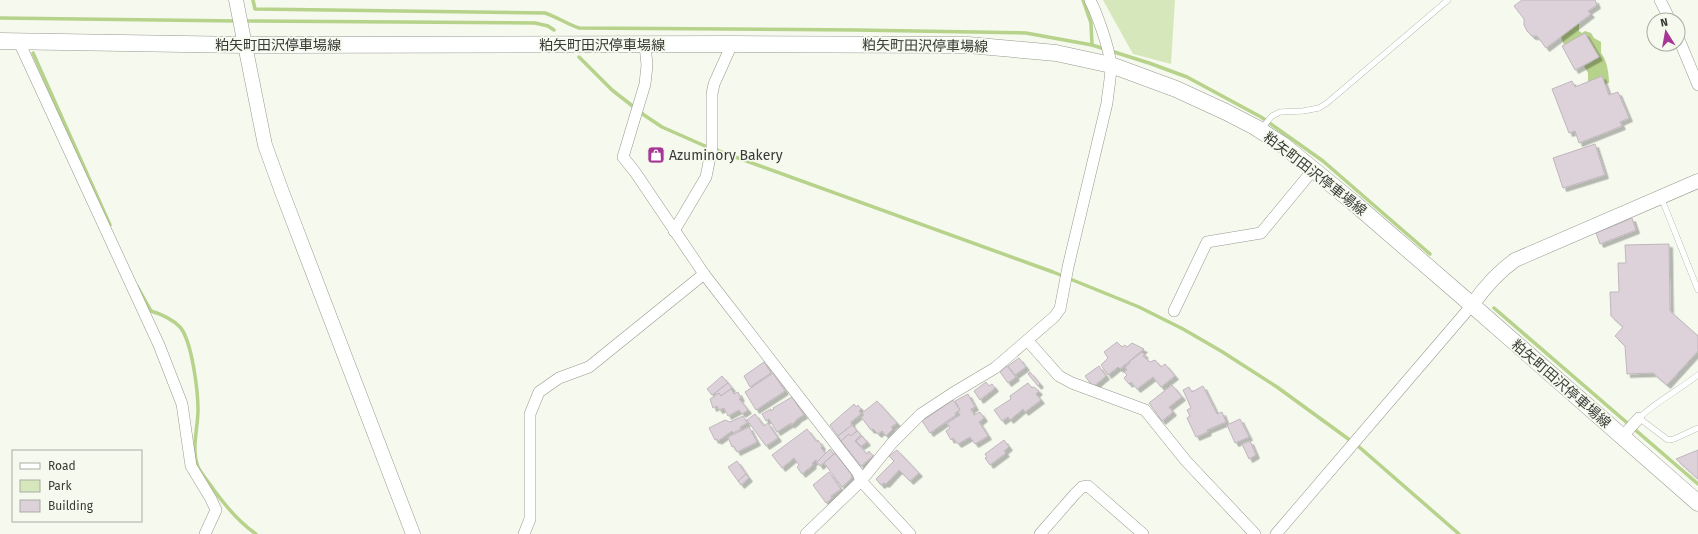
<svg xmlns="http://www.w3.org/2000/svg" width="1698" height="534" font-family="'Fira Sans','Noto Sans JP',sans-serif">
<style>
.green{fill:#d6e8bb}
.water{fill:#b7d28a}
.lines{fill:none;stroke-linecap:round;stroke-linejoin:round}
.stream{stroke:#b7d28a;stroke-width:3.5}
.building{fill:#ddd2da;stroke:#c1b6be;filter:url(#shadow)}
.service-casing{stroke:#969a90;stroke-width:6}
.minor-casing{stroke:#969a90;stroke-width:12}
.tertiary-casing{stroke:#969a90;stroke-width:15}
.secondary-casing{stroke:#969a90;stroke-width:17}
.service{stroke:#fff;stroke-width:5.5}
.minor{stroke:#fff;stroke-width:11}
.tertiary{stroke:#fff;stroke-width:14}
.secondary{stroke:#fff;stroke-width:16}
.labels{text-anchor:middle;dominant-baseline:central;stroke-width:3.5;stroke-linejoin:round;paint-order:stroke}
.street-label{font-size:14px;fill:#393b36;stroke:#f5f9ee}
.poi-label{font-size:14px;fill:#393b36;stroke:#f5f9ee;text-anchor:start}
</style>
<defs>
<filter id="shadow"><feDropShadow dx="3.5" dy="3.5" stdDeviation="0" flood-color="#0004"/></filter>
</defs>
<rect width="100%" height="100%" fill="#f5f9ee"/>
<polygon class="green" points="1103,0 1175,0 1171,64 1133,54"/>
<path class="water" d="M1579,23V31L1582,33L1585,31L1591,33L1594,38L1601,42V53C1607,60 1609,74 1609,83L1605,84L1588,82V73L1584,66L1599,57L1585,34L1565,45L1563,43L1561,36Z"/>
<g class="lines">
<g class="stream">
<path d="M253,0L255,9L545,13C557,17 567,24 579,28L856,30L1026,33L1092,45L1149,63L1187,77L1261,117L1323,161L1430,254"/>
<polyline points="1083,0 1091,23 1092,45"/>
<polyline points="0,18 237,21"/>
<polyline points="243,21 535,23 548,26 554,30"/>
<polyline points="33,53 110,225"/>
<polyline points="579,57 612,90 644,115 662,127 705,146 1053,272 1139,307 1183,329 1221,351 1277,387 1358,446 1459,534"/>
<path d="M137,286L151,311C161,314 172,319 180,327C192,341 198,391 198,410C198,428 191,449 198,467C201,473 205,478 209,483C222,502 236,520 256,534"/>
<polyline points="1494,308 1698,484"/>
</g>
</g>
<g class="building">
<polygon points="1522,0 1595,0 1597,5 1588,11 1591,14 1546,48 1537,36 1532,36 1527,31 1524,25 1524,19 1514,6"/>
<polygon points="1585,33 1599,57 1575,70 1562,46"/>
<polygon points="1602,76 1609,95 1618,92 1629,118 1620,122 1622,126 1579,143 1575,131 1569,133 1552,89 1572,81 1575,87"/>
<polygon points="1595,144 1605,175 1563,188 1553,158"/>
<polygon points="1632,218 1636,230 1600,244 1596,233"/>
<polygon points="1669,244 1670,311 1698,336 1698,351 1667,385 1653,373 1627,374 1625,346 1615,336 1623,327 1611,316 1610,292 1619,292 1618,263 1626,263 1625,245"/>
<polygon points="1117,342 1122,347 1125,345 1127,347 1132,343 1144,349 1120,369 1118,367 1108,375 1101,365 1108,358 1104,352"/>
<polygon points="1142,352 1145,355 1143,356 1150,362 1155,360 1161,367 1165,364 1175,376 1161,387 1153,377 1137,389 1131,382 1129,384 1124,378 1127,375 1124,372 1127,370 1125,367 1130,363 1129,362"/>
<polygon points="1019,358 1026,367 1015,375 1008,366"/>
<polygon points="764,362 771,373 750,387 744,376"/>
<polygon points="1007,366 1016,377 1008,383 1000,372"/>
<polygon points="1099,366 1106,376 1093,387 1085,376"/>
<polygon points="1030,372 1040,384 1038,386 1028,374"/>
<polygon points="773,373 785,391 756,410 745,392"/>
<polygon points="722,376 728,383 712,395 707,389"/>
<polygon points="986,382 989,386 992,384 995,388 980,400 974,391"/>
<polygon points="728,383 732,388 721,396 719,393 717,395 715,393"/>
<polygon points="1028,383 1032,388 1034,387 1039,391 1036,394 1041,400 1025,412 1023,409 1010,420 1008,417 1002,421 994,410 1011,399 1010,396"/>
<polygon points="1172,385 1182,397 1169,407 1173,412 1162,421 1149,403"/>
<polygon points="1203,386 1217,414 1222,412 1226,422 1207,430 1208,432 1196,437 1187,418 1190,416 1187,410 1191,408 1183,390 1189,387 1192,392"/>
<polygon points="731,389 734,394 738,392 741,398 739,399 748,410 742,414 739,410 728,416 724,408 719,410 717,406 713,408 710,399 719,393 721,396"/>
<polygon points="968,394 975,407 971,409 974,415 980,412 984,418 979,422 988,436 975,444 970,437 958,444 953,438 951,440 946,431 950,428 947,423 960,415 958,412 960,410 955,401"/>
<polygon points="792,397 804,415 797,419 797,420 791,425 791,423 777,432 769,419 766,421 762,414 771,409 771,411 774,409 773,408"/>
<polygon points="953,400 960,410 955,413 956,415 930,433 922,421"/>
<polygon points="877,401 897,423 891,427 893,429 886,436 882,431 878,434 873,429 871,430 861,417 864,415 862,413"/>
<polygon points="854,404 856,407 858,405 861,409 859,411 861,414 851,422 852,425 838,436 830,425"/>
<polygon points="755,414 764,426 768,423 778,438 766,446 747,420"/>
<polygon points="743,416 747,423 740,427 741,429 733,433 732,431 718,441 717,439 715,440 709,428 725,420 730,422"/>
<polygon points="1240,419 1249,437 1235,443 1227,425"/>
<polygon points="852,425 857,431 851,436 849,434 841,441 838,436"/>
<polygon points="749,427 757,442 737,452 734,446 732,447 728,437"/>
<polygon points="807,429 817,442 818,440 822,446 821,448 826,454 817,462 816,460 812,463 813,465 802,474 797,467 799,465 794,458 782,468 772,455"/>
<polygon points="857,431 861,435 855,441 867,454 869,451 873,456 861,466 841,441 849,434 851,436"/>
<polygon points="862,436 867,442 861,446 856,441"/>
<polygon points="1004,440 1009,447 1004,451 1006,453 990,465 985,458 987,457 985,454"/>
<polygon points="1250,441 1256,455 1249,459 1242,444"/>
<polygon points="830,449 834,454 820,466 817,462"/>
<polygon points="897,450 919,473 910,481 899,470 886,484 884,483 881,485 876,479 894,461 889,456"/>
<polygon points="1698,450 1698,479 1676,459"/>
<polygon points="834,454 836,454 852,475 851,479 842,487 824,463"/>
<polygon points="737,461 746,474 738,481 728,467"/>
<polygon points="829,472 841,489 831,496 832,498 826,503 813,485"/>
<polygon points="746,474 749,478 741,485 738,481"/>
</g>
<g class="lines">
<g class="service-casing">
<g id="service">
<polyline points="1261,129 1272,116 1280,112 1303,111 1319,108 1327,103 1448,0"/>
<polyline points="1661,197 1698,290"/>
<path d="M1698,375C1679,390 1657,401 1639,418L1668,440L1674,439L1698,428"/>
</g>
</g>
<g class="minor-casing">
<g id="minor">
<polyline points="1660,0 1670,20"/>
<polyline points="1678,37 1698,85"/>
<polyline points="19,42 159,345 182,404 191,466 211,499 216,510 205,534"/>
<polyline points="645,45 647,65 645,84 623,157 635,172 704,274 858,473 861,481 910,534"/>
<polyline points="674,231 706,177 712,147 712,94 714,84 732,44"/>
<polyline points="1174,311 1207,242 1261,233 1313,170"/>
<polyline points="1028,341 1059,376 1072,383 1145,410 1186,461 1255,534"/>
<polyline points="1622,437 1639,418"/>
<polyline points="524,534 530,519 530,414 539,392 559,378 589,367 704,274"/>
<path d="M806,534L861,481L892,443L921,414L953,393L995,368L1054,317L1060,309L1068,267L1107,103C1108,91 1111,78 1111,65C1109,48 1098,16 1090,0"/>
<polyline points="1040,534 1075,494 1082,487 1088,486 1143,534"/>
<polyline points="1276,534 1472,305"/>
</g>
</g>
<g class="tertiary-casing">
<g id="tertiary">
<polyline points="236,0 265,145 282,192 413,534"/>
<path d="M1472,305C1484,288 1498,272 1515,260L1698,181"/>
</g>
</g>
<g class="secondary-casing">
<polyline id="secondary" points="0,41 245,45 732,44 968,45 1056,53 1111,65 1176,89 1226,112 1255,127 1283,145 1354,203 1472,305 1698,503"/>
</g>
<use href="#service" class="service"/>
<use href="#minor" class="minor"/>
<use href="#tertiary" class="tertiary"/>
<use href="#secondary" class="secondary"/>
</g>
<defs>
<g id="shop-square" transform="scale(0.9)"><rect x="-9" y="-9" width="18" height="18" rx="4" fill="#a63794" stroke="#f5f9ee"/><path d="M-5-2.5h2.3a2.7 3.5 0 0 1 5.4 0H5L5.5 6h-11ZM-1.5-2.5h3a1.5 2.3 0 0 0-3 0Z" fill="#fff"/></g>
</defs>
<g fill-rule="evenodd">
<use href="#shop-square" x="656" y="155"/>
</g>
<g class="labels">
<g class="street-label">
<text x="278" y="45">粕矢町田沢停車場線</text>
<text x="602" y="45">粕矢町田沢停車場線</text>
<text transform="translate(925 46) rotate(1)">粕矢町田沢停車場線</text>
<text transform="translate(1315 174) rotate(38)">粕矢町田沢停車場線</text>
<text transform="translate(1561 384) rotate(41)">粕矢町田沢停車場線</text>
</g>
<g class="poi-label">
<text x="669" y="155">Azuminory Bakery</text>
</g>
</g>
<rect x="12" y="450" width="130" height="72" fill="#f5f9ee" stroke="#aaada4"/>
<rect x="20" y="463" width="20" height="6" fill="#ffffff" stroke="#aaada4"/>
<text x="48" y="470" font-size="12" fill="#393b36">Road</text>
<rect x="20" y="480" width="20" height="12" fill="#d6e8bb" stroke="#aaada4"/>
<text x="48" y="490" font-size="12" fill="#393b36">Park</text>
<rect x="20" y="500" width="20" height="12" fill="#ddd2da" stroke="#aaada4"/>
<text x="48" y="510" font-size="12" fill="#393b36">Building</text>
<g transform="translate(1666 32) rotate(349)"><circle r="19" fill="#f5f9ee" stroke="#aaada4"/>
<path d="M0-3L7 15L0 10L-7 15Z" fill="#a63794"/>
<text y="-6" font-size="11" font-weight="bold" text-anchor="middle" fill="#393b36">N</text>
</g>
</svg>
